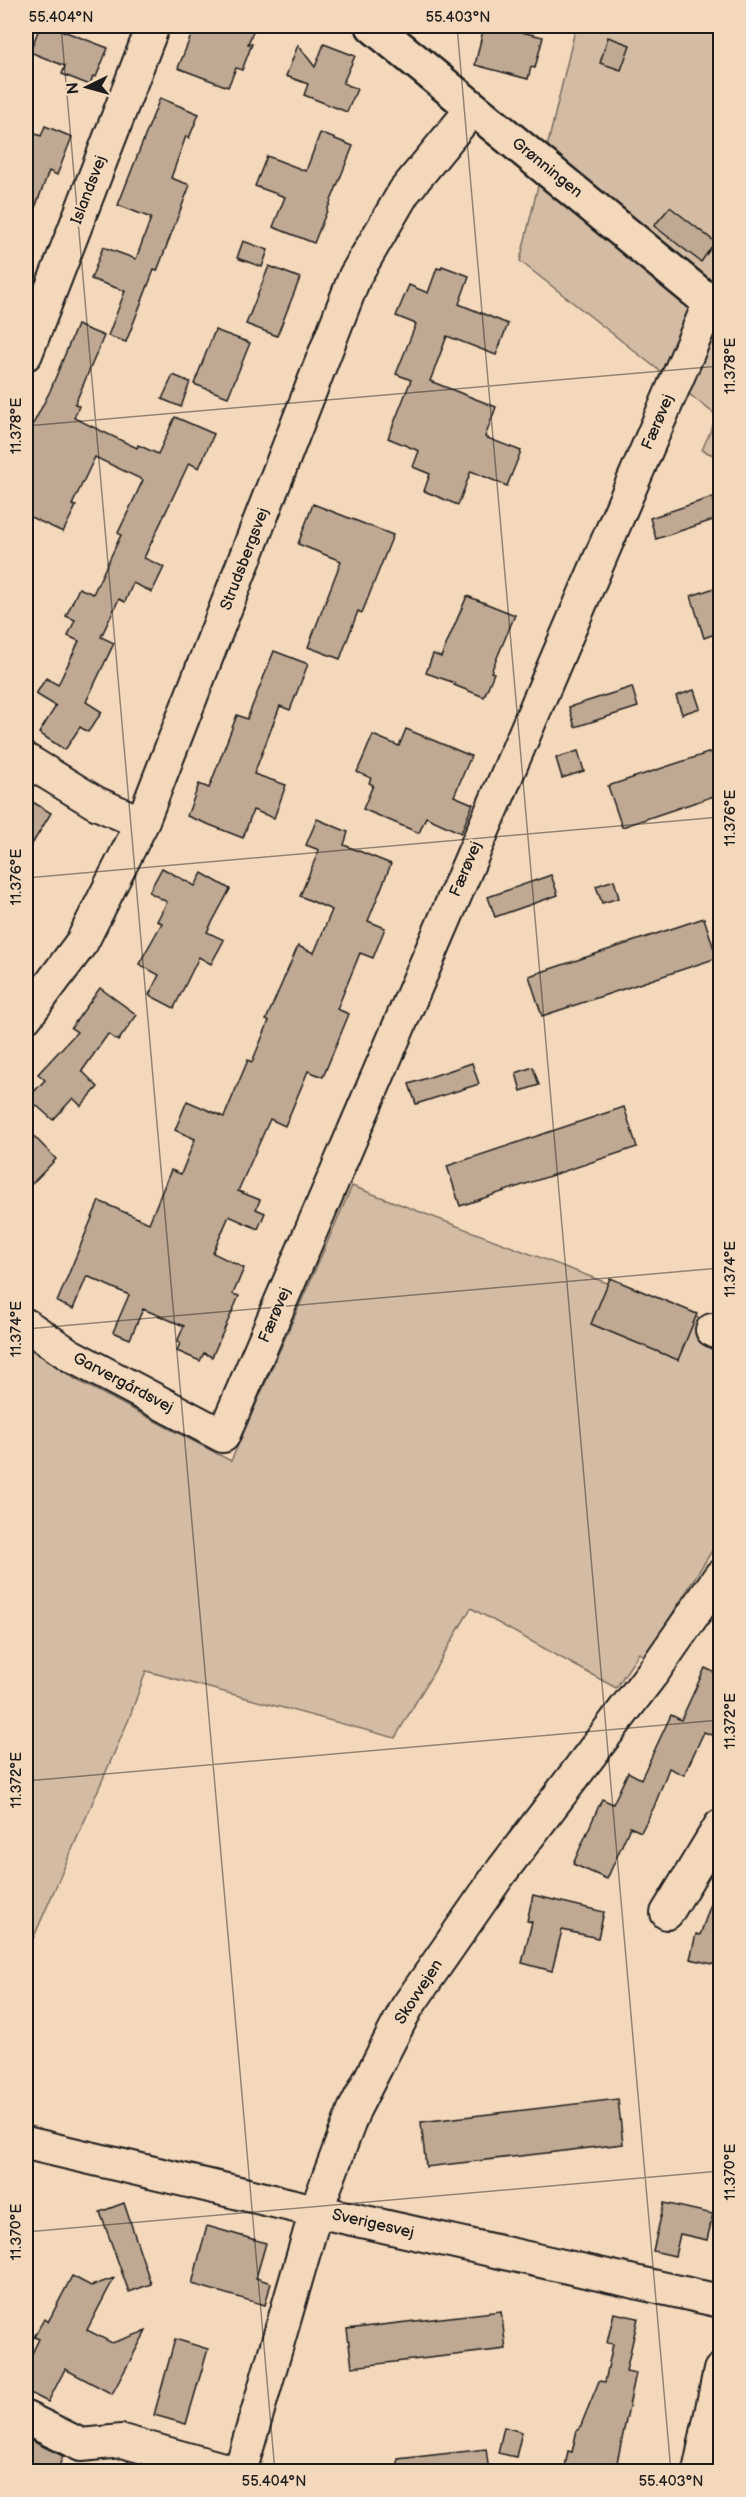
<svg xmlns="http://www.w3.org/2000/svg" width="746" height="2497" font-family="'Balsamiq Sans',sans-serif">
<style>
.green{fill:#d4bca4;stroke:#786c60;stroke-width:1.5}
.building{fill:#bfa993;stroke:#1c1c1c;stroke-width:1.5}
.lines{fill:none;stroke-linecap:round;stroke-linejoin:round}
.minor-casing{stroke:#1c1c1c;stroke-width:36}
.major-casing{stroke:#1c1c1c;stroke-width:38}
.minor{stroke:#f4d8bb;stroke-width:32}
.major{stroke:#f4d8bb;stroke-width:33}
.ticks{fill:none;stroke:#1c1c1c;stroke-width:1.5;stroke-opacity:0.45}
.labels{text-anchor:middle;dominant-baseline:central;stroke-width:4.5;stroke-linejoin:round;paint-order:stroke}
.street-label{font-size:16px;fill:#1c1c1c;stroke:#f4d8bb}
.neatline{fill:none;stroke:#1c1c1c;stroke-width:2}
.ticks-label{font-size:15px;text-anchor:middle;fill:#1c1c1c}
</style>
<rect width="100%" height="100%" fill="#f4d8bb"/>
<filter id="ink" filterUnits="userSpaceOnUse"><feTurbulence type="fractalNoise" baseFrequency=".0167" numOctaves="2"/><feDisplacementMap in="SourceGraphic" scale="12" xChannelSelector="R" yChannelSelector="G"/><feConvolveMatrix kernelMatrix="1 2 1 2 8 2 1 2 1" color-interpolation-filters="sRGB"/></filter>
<g filter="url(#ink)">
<g class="green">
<polygon points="576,26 720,26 720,458 702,450 717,416 520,261"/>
<polygon points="352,1186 720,1326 720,1538 646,1656 639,1653 616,1688 471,1608 395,1738 146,1671 129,1719 26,1955 26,1346 75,1379 231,1461"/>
</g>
<g class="building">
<polygon points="40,26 50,26 108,48 96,77 93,76 90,85 62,74 65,66 30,52"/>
<polygon points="195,26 255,26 248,44 252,44 242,70 236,68 228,87 178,68"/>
<polygon points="484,26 495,26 543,37 535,68 531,67 528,79 475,65"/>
<polygon points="608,37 630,45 621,70 600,63"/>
<polygon points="324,44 355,56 343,83 357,89 347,112 304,95 308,84 286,76 298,45 315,67"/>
<polygon points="160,98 199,114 189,138 186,136 171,178 190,185 157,271 154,270 126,342 108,336 125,291 91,279 103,247 136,259 151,218 118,205"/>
<polygon points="45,126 72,137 57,175 49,171 27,229 26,130 41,136"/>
<polygon points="320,133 353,146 314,243 273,227 285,197 255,186 267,156 306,171"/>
<polygon points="670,207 715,242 701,262 654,226"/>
<polygon points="243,241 268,250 262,267 237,258"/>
<polygon points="269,266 300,278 277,336 246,324"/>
<polygon points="442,266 469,276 459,304 508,324 496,355 447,336 430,381 496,407 485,437 521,451 507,486 471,471 458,505 424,491 430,474 413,467 419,451 388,438 411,380 396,374 416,324 396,316 409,285 428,293 437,268 441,269"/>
<polygon points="77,325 104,336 75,404 79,406 74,418 137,448 138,445 158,454 175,417 214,434 199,468 189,463 144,558 164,567 152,592 133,583 125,602 119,599 101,637 114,643 86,702 102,712 88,732 80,727 65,750 39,733 56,706 36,694 46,678 58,685 79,641 68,636 75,620 66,616 79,588 93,594 121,535 118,533 143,480 95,457 72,505 76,506 63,532 26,515 26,438 50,391"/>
<polygon points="215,330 250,343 228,397 194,384"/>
<polygon points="173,375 190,382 181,407 162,399"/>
<polygon points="713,497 719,518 656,539 650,518"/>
<polygon points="313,504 393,535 362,613 358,611 340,659 308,647 341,561 298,544"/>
<polygon points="720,586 720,632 704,638 691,596"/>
<polygon points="467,596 515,615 491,672 494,673 484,697 454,685 455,683 426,673 433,654 441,657"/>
<polygon points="274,651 308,664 290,710 280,706 254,774 286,785 274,818 253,810 243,838 187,816 199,784 209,788 237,715 247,719"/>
<polygon points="632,687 638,707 575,727 569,707"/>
<polygon points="694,690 700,708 682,714 676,696"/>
<polygon points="406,729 471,756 454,796 473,804 461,833 426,817 419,833 363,809 373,785 369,783 371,778 357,772 373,735 399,746"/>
<polygon points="720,749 720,794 622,827 608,786"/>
<polygon points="578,751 584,771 562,778 556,758"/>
<polygon points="26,798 51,813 26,854"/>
<polygon points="317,819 348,832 344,845 391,864 368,921 385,928 373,958 360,953 337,1009 349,1014 323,1077 308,1071 285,1126 270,1119 238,1191 260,1200 256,1209 265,1213 258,1229 229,1216 213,1253 244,1268 233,1294 239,1296 212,1357 204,1353 200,1361 177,1351 180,1343 177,1342 184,1326 143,1309 130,1339 113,1332 129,1295 87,1276 73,1309 57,1302 99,1201 149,1223 171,1170 181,1174 195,1139 175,1130 187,1101 224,1117 248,1060 252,1062 269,1021 266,1020 298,946 314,953 332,910 300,896 319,850 306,845"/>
<polygon points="162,868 195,886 202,873 230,889 207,932 224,940 211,964 199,957 174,1008 149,995 159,975 139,964 162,923 157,921 167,902 149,892"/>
<polygon points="551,875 558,895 495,917 488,897"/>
<polygon points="614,880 619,898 602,903 596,886"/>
<polygon points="704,918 717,958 542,1016 529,976"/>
<polygon points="100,988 137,1015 118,1041 108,1034 82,1071 98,1087 81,1106 73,1098 53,1120 28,1098 45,1080 38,1074 77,1032 71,1028"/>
<polygon points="472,1063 479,1084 416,1104 409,1084"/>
<polygon points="533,1067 539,1085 521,1091 516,1073"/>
<polygon points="624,1107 637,1147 460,1206 447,1166"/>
<polygon points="26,1128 56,1159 26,1190"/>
<polygon points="610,1278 697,1314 678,1360 591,1324"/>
<polygon points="705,1668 720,1675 720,1723 714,1736 704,1732 684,1775 669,1768 654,1807 641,1832 630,1827 607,1879 573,1864 602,1799 613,1804 628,1772 641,1779 671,1715 681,1720"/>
<polygon points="718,1884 720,1885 720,1950 717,1965 690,1959 696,1934 700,1935"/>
<polygon points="533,1895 604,1912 598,1938 562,1930 552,1971 522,1963 532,1922 527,1921"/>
<polygon points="618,2099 623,2144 426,2167 421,2122"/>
<polygon points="124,2203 151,2284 129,2292 100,2212"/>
<polygon points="664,2203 713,2214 707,2240 680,2234 675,2256 653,2251"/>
<polygon points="207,2226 266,2243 256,2278 271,2283 265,2305 192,2284"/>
<polygon points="72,2276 91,2286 114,2278 87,2330 112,2343 146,2331 112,2394 65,2369 48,2402 26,2391 26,2366 39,2339 34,2337 44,2319 48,2322"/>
<polygon points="501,2311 506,2349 352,2367 347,2329"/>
<polygon points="614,2313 638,2318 626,2371 636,2373 615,2472 564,2472 568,2451 572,2452 577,2430 579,2430 599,2381 605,2382 613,2344 607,2343"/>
<polygon points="175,2339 208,2349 186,2424 154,2415"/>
<polygon points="504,2427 522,2432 516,2457 498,2453"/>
<polygon points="26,2438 63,2456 57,2472 26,2472"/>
<polygon points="486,2449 489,2472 398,2472 398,2459"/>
</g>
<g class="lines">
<g class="minor-casing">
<g id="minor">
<polyline points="26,354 153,26"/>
<polyline points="26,760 96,803 142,823"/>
<polyline points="26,1017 82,942 142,823 355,276 404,192 473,108"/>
<polyline points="26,1325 70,1355 223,1436 710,302"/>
<polyline points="712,1330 720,1334"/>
<polyline points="667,1913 720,1826"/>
<polyline points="26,2143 316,2211 720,2301"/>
<polyline points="26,2418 81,2445 122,2441 234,2472"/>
<polyline points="240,2472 316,2211 354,2110 407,2007 498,1876 654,1671 720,1576"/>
<polyline points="699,2472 720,2370"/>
</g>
</g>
<g class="major-casing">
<polyline id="major" points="373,26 720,311"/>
</g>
<use href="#minor" class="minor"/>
<use href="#major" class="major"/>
</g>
</g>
<path class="ticks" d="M61,26L275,2472M457,26L671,2472M26,426L720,366M26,878L720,817M26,1329L720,1268M26,1781L720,1720M26,2232L720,2171"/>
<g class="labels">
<g class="street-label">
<text transform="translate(547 168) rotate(39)">Grønningen</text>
<text transform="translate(89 190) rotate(-69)">Islandsvej</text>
<text transform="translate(658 422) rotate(-67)">Færøvej</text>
<text transform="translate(245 559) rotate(-69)">Strudsbergsvej</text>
<text transform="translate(466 869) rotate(-67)">Færøvej</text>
<text transform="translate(275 1315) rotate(-67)">Færøvej</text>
<text transform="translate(123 1383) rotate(28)">Garvergårdsvej</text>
<text transform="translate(419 1992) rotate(-57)">Skovvejen</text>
<text transform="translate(373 2224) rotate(13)">Sverigesvej</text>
</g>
</g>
<rect width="746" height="2497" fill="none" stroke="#f4d8bb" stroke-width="66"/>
<g transform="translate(87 87) rotate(265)" stroke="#f4d8bb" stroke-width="4.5" paint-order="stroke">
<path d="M0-4.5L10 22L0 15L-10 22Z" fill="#1c1c1c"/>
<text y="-9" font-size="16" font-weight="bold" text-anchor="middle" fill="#1c1c1c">N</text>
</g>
<rect x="33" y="33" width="680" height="2431" class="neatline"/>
<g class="ticks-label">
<text x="61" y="22">55.404°N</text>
<text x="458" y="22">55.403°N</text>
<text transform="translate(730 366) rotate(-90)" y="5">11.378°E</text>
<text transform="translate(16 426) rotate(-90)" y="5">11.378°E</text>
<text transform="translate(730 818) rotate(-90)" y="5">11.376°E</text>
<text transform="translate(16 877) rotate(-90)" y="5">11.376°E</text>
<text transform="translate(730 1269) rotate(-90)" y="5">11.374°E</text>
<text transform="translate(16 1329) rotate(-90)" y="5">11.374°E</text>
<text transform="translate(730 1721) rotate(-90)" y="5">11.372°E</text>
<text transform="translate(16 1780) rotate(-90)" y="5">11.372°E</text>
<text transform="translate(730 2172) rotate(-90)" y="5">11.370°E</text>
<text transform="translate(16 2232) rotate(-90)" y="5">11.370°E</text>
<text x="274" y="2486">55.404°N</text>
<text x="671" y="2486">55.403°N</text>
</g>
</svg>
